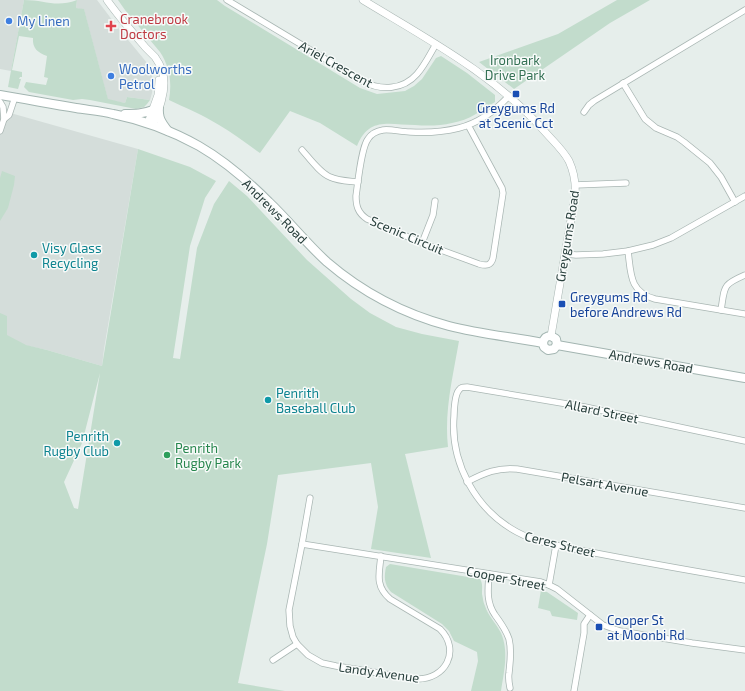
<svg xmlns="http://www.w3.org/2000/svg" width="745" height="691" viewBox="0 0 745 691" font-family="'Exo 2',sans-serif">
<rect width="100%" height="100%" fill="#e6eeeb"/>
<g fill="#d4ddda">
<polygon points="0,0 24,0 11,71 0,69"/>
<polygon points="77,0 97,0 119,29 143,58 150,67 152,75 153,83 152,93 150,100 127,97 125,103 108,100 84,10 76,8"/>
<polygon points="0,108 14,114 138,149 104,349 102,366 47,350 0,340"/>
</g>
<g fill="#c2dccc" fill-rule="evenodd">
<path d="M 24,0 C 45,0 56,8 77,0 L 76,8 L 84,9 L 108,99 L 125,103 L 127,97 L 150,100 L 147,104 L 144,107 L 136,109 L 90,100 L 82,99 L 73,100 L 29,92 L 24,87 L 26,82 L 46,85 L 48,78 L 44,77 L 47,56 C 38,53 32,48 33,38 L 19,36 L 12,70 L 22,72 L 22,77 L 20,77 L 19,79 L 21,79 L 18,89 L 8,87 Z"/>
<path d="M 118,0 L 217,0 L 225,6 L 360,88 L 377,94 L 405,91 L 414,86 L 422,79 L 436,58 L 441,56 L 467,73 L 495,95 L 495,102 C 480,111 470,120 452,123 C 440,126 426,126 415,125 C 390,125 369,116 357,146 L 320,123 L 290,111 L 260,153 C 246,143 233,133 219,125 C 203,115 186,108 169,100 C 172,83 170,67 160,52 L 125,10 Z"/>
<polygon points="617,0 650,0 610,23 514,89 479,62 558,34"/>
<path d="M 138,149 L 190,167 L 216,181 L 205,198 L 190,246 L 173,358 L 180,359 L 197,248 L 214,204 L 229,181 L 247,196 L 307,260 L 351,299 L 370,313 L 396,327 L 422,334 L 459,341 C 453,376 444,411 448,447 L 405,454 L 431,558 L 371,549 L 378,507 L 371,463 L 278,475 L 267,544 L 238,683 L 285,691 L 0,691 L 0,313 L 7,316 L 7,335 L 26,345 L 47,350 L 102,366 ZM 100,373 L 78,509 L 74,508 L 64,482 L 82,443 Z"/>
<polygon points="2,171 15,176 14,185 8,208 0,221 0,178"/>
<path d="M 390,564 L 480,579 C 483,584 482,588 482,594 C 483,598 483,602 485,606 C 488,616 496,623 501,633 C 509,651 504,672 501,691 L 471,691 L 478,661 L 477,652 L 454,641 L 449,631 L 442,624 L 391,592 C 384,584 384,577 386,567 Z"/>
<polygon points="541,590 547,592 578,613 577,620 552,616 550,611 538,608"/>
</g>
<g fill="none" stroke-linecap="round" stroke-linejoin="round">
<g stroke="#a9b6b3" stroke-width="7">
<g id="minor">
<path d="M 227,0 L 362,81 C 381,91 403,90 417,74 C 425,65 430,54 436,44"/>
<polyline points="623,83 645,119 656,128 677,137 684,142 710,163 721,177 735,202"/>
<polyline points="0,102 3,107 4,119"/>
<polyline points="584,112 589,105 594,101 745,10"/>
<path d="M 468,125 L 502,188 L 503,193 L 493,258 C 491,266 486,266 479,264 L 422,243 L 367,219 C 358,213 356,206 356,196 C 358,183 361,148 368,139 C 371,134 377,131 383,130 C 392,129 401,132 410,132 C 426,133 443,132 459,128 C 479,123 495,111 509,96"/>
<polyline points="0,131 4,119 9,115 15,97"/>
<path d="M 302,150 C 310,159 320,173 330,177 C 338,181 349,181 358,182"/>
<polyline points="575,185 626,183"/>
<polyline points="422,243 433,215 435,201"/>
<path d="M 628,251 C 631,273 629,292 655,299 L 745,314"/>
<polyline points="566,254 576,255 603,254 628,251 653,245 671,238 745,196"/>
<path d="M 721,310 C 725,286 722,285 745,275"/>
<path d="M 745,441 L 585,407 L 467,387 C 463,387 461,387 459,390 C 455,394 454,410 454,416 C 450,463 476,510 517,532 C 539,544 566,547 590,552 C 641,562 693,571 745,580"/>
<path d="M 467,482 C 484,473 498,467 517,469 L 745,508"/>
<path d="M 310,498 L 302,544 L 289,610 L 290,626 L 293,637 L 297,644 L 308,655 L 322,663 L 336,666 L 416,679 C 446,680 461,650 440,629 L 390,599 C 375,586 379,574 381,556"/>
<polyline points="302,544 541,582 549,585 557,589 603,625 620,631 692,643 745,650"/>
<path d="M 489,574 C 488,589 486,602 495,615 C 501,623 506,630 509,639 C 512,651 510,662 509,673 C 508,678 509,683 510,688"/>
<polyline points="549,585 556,545"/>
<polyline points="273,660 297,644"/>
<polyline points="574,691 584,633 584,624 590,615"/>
</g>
</g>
<g stroke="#a9b6b3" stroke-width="8">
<g id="tertiary">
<path d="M 107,0 C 119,17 133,33 146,48 C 149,51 152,54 155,57 C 160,64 164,74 164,83 C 164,98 158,111 153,125"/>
<path d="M 363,0 C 427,39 496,75 546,133 C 554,142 563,150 569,161 C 574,172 576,184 575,196 L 551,336"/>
<polyline points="148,123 158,95 159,80"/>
</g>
</g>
<g stroke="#a3b5b1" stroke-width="10">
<g id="secondary">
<path d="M 0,95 C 25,99 51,104 76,108 C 88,110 101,111 113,114 C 143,120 172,131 199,146 C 225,161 248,181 269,202 C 289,221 306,243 327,262 C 362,292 404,314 449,326 C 480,334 512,337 543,343"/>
<path d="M 159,106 C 158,118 161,122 168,131"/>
<path d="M 125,114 C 135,114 143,114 153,110"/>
<path d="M 543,343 C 544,338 546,336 551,336 L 556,339 L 557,345"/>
<polyline points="543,343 544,347 548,350 554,349 557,345"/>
<polyline points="557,345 745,378"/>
</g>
</g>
<use href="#minor" stroke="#fff" stroke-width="5.5"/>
<use href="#tertiary" stroke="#fff" stroke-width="7"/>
<use href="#secondary" stroke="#fff" stroke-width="8"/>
</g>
<g fill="#3f7fe0" stroke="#f7faf9" stroke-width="1.5">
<circle cx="9" cy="21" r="4"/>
<circle cx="111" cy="76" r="4"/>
</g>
<path fill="#e0444e" stroke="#f7faf9" stroke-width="1.5" d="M109 20h4v4h4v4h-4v4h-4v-4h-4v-4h4z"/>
<g fill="#1a4fb4" stroke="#f7faf9" stroke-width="1.5">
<rect x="512" y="90" width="8" height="8" rx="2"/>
<rect x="558" y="300" width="8" height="8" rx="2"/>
<rect x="595" y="623" width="8" height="8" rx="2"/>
</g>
<g fill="#0f9aa8" stroke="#f7faf9" stroke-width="1.5">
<circle cx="34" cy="255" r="4"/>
<circle cx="268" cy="400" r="4"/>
<circle cx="117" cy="443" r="4"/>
</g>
<circle fill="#2e9e5b" stroke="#f7faf9" stroke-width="1.5" cx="167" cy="455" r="4"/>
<g text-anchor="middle" stroke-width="3" stroke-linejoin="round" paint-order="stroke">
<g font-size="13" fill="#be3a42" stroke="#f7faf9" text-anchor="start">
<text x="120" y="24">Cranebrook<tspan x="120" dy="15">Doctors</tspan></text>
</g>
<g font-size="13" fill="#366cbe" stroke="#f7faf9" text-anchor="start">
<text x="17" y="26">My Linen</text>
<text x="119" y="74">Woolworths<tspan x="119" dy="15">Petrol</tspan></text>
</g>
<g font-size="13" fill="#347154" stroke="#f7faf9">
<text x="515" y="65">Ironbark<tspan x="515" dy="15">Drive Park</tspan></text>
</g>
<g font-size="13" fill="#273e3b" stroke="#f7faf9">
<text transform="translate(336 64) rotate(29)" y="5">Ariel Crescent</text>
<text transform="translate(275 211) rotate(45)" y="5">Andrews Road</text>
<text transform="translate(407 235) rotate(23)" y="5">Scenic Circuit</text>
<text transform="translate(567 236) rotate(-81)" y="5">Greygums Road</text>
<text transform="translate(651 361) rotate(10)" y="5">Andrews Road</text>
<text transform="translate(602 411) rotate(12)" y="5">Allard Street</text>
<text transform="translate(605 484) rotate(10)" y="5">Pelsart Avenue</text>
<text transform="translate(560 544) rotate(14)" y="5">Ceres Street</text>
<text transform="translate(506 578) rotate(11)" y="5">Cooper Street</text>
<text transform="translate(379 672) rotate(8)" y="5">Landy Avenue</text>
</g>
<g font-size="13" fill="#164399" stroke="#f7faf9" text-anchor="start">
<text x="516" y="113" text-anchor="middle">Greygums Rd<tspan x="516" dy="15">at Scenic Cct</tspan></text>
<text x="570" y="302">Greygums Rd<tspan x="570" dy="15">before Andrews Rd</tspan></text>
<text x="607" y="625">Cooper St<tspan x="607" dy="15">at Moonbi Rd</tspan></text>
</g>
<g font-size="13" fill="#0d838f" stroke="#f7faf9" text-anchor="start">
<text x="42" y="253">Visy Glass<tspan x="42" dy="15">Recycling</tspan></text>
<text x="276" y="398">Penrith<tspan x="276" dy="15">Baseball Club</tspan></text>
<text x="109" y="441" text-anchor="end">Penrith<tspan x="109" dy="15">Rugby Club</tspan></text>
</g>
<g font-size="13" fill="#27864d" stroke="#f7faf9" text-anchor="start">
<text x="175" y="453">Penrith<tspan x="175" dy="15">Rugby Park</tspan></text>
</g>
</g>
</svg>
